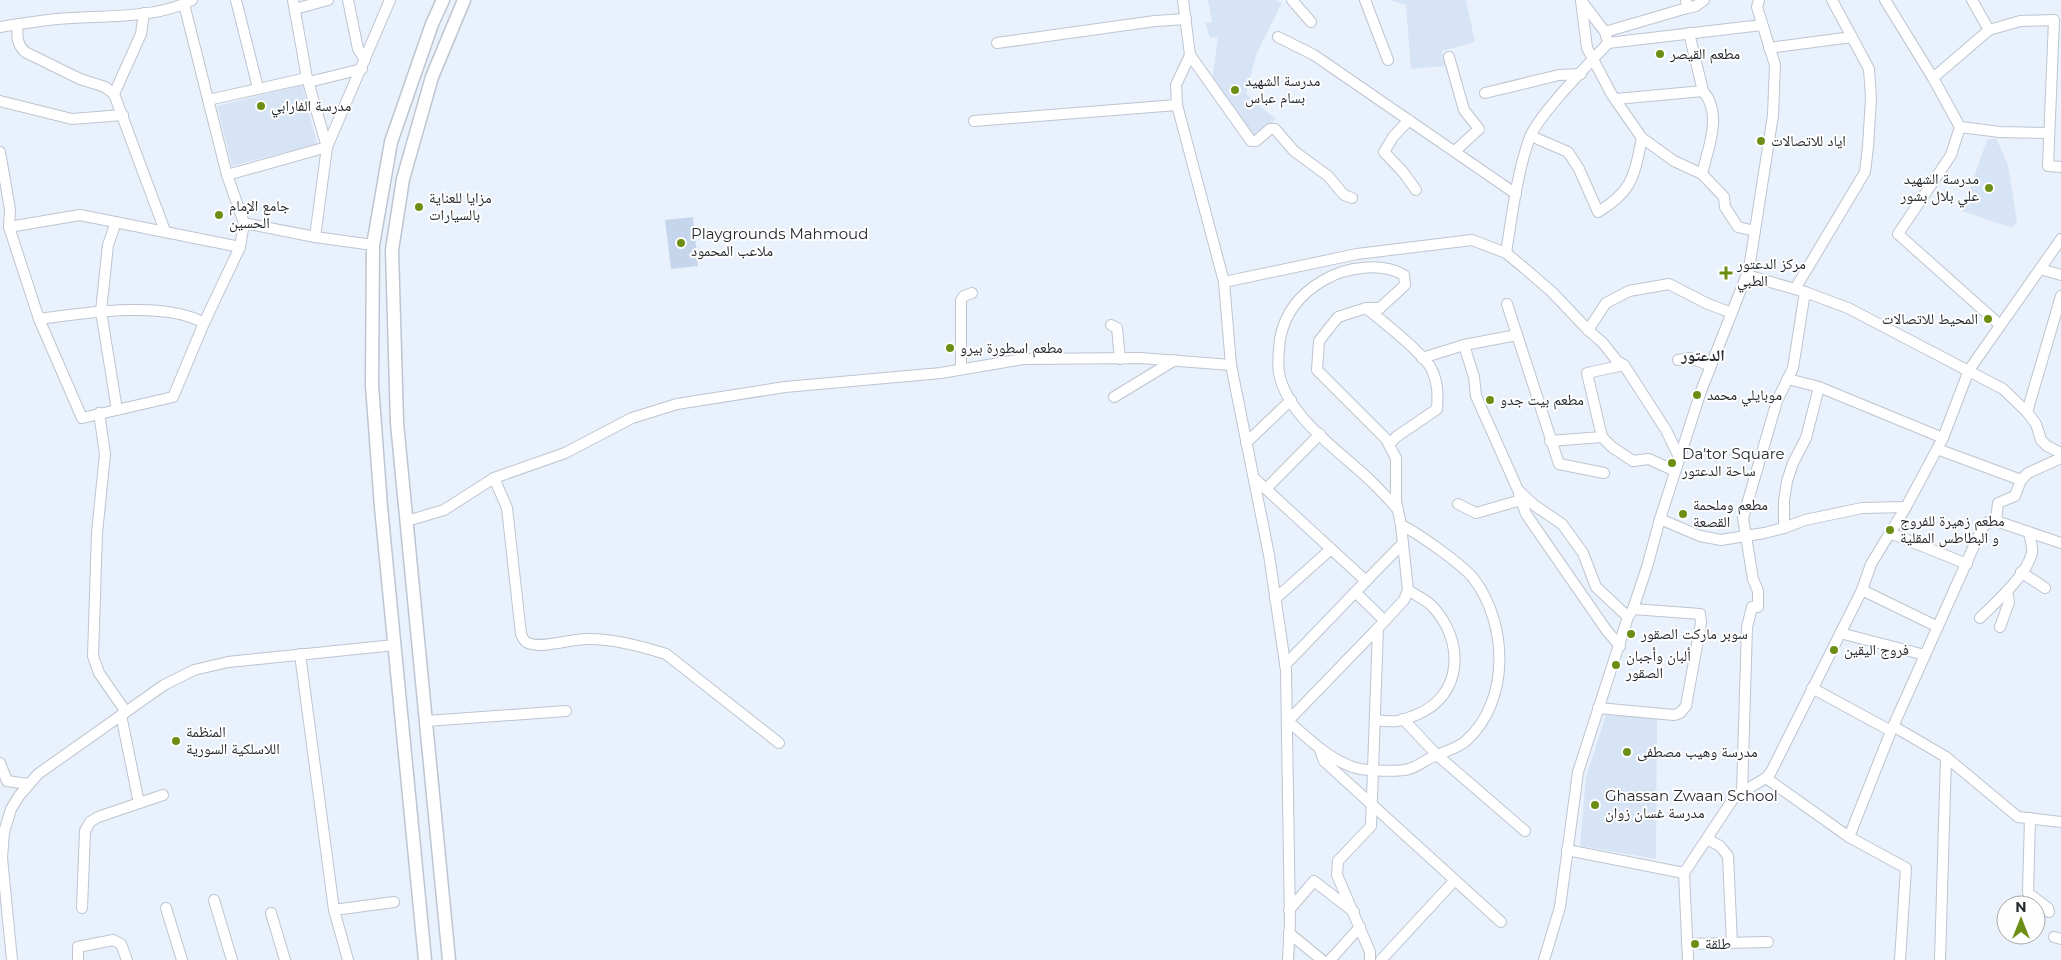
<svg xmlns="http://www.w3.org/2000/svg" width="2061" height="960" viewBox="0 0 2061 960" font-family="Montserrat,'Noto Naskh Arabic',sans-serif">
<rect width="100%" height="100%" fill="#e9f1fd"/>
<g fill="#d7e4f5">
<polygon points="1208,0 1276,0 1282,3 1256,55 1246,94 1276,119 1253,139 1212,81 1218,37 1210,38 1205,23 1212,22"/>
<polygon points="1389,0 1466,0 1475,42 1442,51 1445,66 1411,69 1406,5"/>
<polygon points="302,85 317,144 232,166 217,106"/>
<polygon points="1996,138 2008,165 2017,221 2012,228 1962,211 1987,140"/>
<polygon points="1606,715 1657,718 1656,859 1580,846 1586,777"/>
</g>
<polygon fill="#c5d6ec" points="693,217 698,266 671,269 665,220"/>
<g fill="none" stroke-linecap="round" stroke-linejoin="round">
<g stroke="#bdc5d0" stroke-width="12">
<g id="minor">
<polyline points="236,0 258,88"/>
<polyline points="348,0 358,49 365,60"/>
<polyline points="1183,0 1190,55 1176,85 1177,105 1224,282 1231,365 1269,555 1286,670 1290,922 1288,960"/>
<polyline points="1292,0 1311,22"/>
<polyline points="1365,0 1388,60"/>
<polyline points="1885,0 1933,78 1960,127 2000,132 2049,133"/>
<polyline points="1581,1 1587,48 1612,95 1642,138 1674,161 1702,174 1724,197 1725,207 1738,227 1755,231"/>
<polyline points="1583,3 1605,32 1607,39"/>
<polyline points="184,4 227,175 244,223"/>
<polyline points="1687,8 1696,6 1704,0"/>
<polyline points="295,9 328,0"/>
<path d="M 18,24 C 17,36 16,43 25,52 L 80,79 L 105,87 L 114,94 L 165,231"/>
<path d="M 0,27 C 19,24 38,21 57,19 C 100,15 154,20 192,0"/>
<polyline points="1989,30 2020,21 2054,20 2048,166 2061,167"/>
<polyline points="1605,32 1687,8 1686,0"/>
<path d="M 1689,33 L 1703,91 C 1723,114 1708,148 1702,174"/>
<polyline points="1278,37 1314,55 1516,194"/>
<polyline points="997,43 1155,21 1186,19"/>
<polyline points="1769,48 1852,37"/>
<polyline points="1190,55 1251,141 1256,141 1270,129 1275,129 1294,151 1328,176 1344,195 1352,198"/>
<polyline points="1449,57 1464,110 1479,129 1455,151"/>
<polyline points="1933,78 1989,30 1972,0"/>
<polyline points="309,82 362,69"/>
<polyline points="1485,93 1559,75 1581,74"/>
<polyline points="114,94 141,34 144,13"/>
<polyline points="1616,99 1703,91"/>
<polyline points="208,100 307,78"/>
<polyline points="0,101 72,119 123,115"/>
<polyline points="1409,120 1393,137 1384,152 1403,172 1416,190"/>
<polyline points="974,121 1177,105"/>
<polyline points="1960,127 1951,155 1898,234 2000,325"/>
<path d="M 1531,136 L 1568,152 L 1579,169 L 1598,212 C 1633,191 1634,176 1642,138"/>
<polyline points="0,152 10,209 9,227 39,319 82,418 173,397 204,323 240,247 244,223 315,237 373,245"/>
<polyline points="227,175 327,147 307,78 293,0"/>
<polyline points="116,222 108,245 101,311 117,410"/>
<polyline points="9,227 80,215 240,247"/>
<polyline points="315,237 327,147 390,0"/>
<path d="M 1506,253 C 1512,216 1517,172 1530,137 C 1540,113 1589,64 1608,43 L 1762,25"/>
<polyline points="2040,269 2061,275"/>
<polyline points="1747,275 1805,292 1848,308 2003,389 2027,412 2036,424 2041,440 2047,446 2061,453"/>
<polyline points="1224,282 1357,254 1472,240 1506,253 1523,267 1552,292 1588,330 1603,343 1617,361 1624,365 1666,430 1679,457"/>
<polyline points="1795,289 1865,172 1868,147 1871,98 1869,69 1832,0"/>
<polyline points="1507,304 1559,464 1604,473"/>
<path d="M 1366,308 L 1380,308 L 1405,285 L 1404,275 C 1381,262 1346,267 1324,280 C 1301,293 1285,312 1280,339 C 1279,350 1277,362 1279,373 C 1287,417 1342,453 1372,482 C 1381,491 1390,500 1398,510"/>
<path d="M 39,319 C 83,313 165,300 204,323"/>
<polyline points="1111,325 1117,328 1120,359"/>
<polyline points="1588,330 1606,303 1629,291 1669,284 1708,304 1732,313"/>
<polyline points="1464,345 1474,377 1476,396 1518,490 1534,505 1562,524 1583,553 1596,587 1628,617"/>
<polyline points="1422,358 1464,345 1517,335"/>
<polyline points="1678,360 1690,358 1711,366"/>
<polyline points="961,369 961,300 964,296 972,293"/>
<polyline points="1788,379 1819,387 1943,438"/>
<polyline points="1114,397 1175,360"/>
<polyline points="2027,412 2061,296"/>
<polyline points="99,413 105,454 97,533 93,656 99,673 126,712"/>
<polyline points="1602,437 1587,373 1624,365"/>
<polyline points="1550,441 1602,437 1612,447 1633,461 1649,459 1675,471"/>
<polyline points="1246,443 1291,400"/>
<polyline points="1937,449 2021,480 2028,473 2061,458"/>
<path d="M 494,478 L 507,508 L 521,634 C 523,638 524,642 528,643 C 542,649 571,639 586,639 C 612,638 641,646 666,654 L 779,743"/>
<polyline points="1254,478 1366,581 1285,665"/>
<polyline points="1266,489 1320,434"/>
<polyline points="1519,494 1526,514 1607,631 1620,646"/>
<polyline points="1458,504 1476,513 1521,500"/>
<polyline points="1660,519 1700,536 1721,540 1764,533 1784,528 1805,520 1862,508 1906,507"/>
<polyline points="407,521 444,510 494,478 565,453 632,418 677,404 785,387 941,373 1023,359 1140,358 1231,365"/>
<polyline points="1996,521 1998,503 2015,496 2021,480"/>
<polyline points="1784,528 1784,501 1787,481 1793,463 1806,438 1819,387"/>
<polyline points="1890,533 1967,564"/>
<polyline points="2021,572 2045,588"/>
<polyline points="1366,581 1403,543"/>
<polyline points="1862,590 1938,627"/>
<polyline points="1355,592 1385,621"/>
<polyline points="1275,599 1331,549"/>
<path d="M 1980,618 C 1997,601 2026,576 2032,553 C 2033,546 2030,539 2029,533"/>
<polyline points="2000,627 2009,602 2007,591"/>
<polyline points="1840,633 1925,655"/>
<polyline points="300,654 334,910 348,960"/>
<polyline points="1812,688 1891,731"/>
<polyline points="1598,708 1674,715 1680,713 1686,706 1701,623 1700,614 1633,609"/>
<path d="M 1288,714 L 1288,721 C 1309,739 1329,760 1356,768 C 1367,771 1399,772 1409,769 C 1417,767 1425,760 1433,757 C 1443,752 1459,748 1467,740 C 1510,700 1508,625 1474,579 C 1463,565 1418,533 1401,525"/>
<polyline points="121,715 139,803"/>
<polyline points="1403,719 1437,755 1525,831"/>
<path d="M 1375,720 C 1382,721 1390,722 1398,721 C 1404,720 1410,717 1416,715 C 1464,696 1465,639 1431,605 C 1425,599 1415,595 1408,590"/>
<polyline points="426,721 566,711"/>
<polyline points="1288,721 1378,628"/>
<polyline points="1893,726 1946,757 2018,817 2061,822"/>
<polyline points="1320,750 1324,761 1501,922"/>
<polyline points="0,763 7,781 28,784"/>
<polyline points="1766,778 1849,837 1906,868 1900,960"/>
<polyline points="1742,793 1747,627 1752,607 1758,607 1758,591 1753,579 1743,518 1777,401 1793,368 1805,292"/>
<polyline points="2030,818 2028,893 2048,908 2049,912"/>
<polyline points="1849,837 1891,731 1982,528 1988,522 1996,521 2061,543"/>
<polyline points="1707,839 1720,846 1728,856 1732,943"/>
<polyline points="1567,850 1684,873"/>
<polyline points="214,900 232,960"/>
<polyline points="82,908 85,831 90,822 98,817 163,795"/>
<polyline points="166,908 182,960"/>
<polyline points="334,910 394,902"/>
<polyline points="1289,910 1314,881 1354,912"/>
<polyline points="271,913 285,960"/>
<polyline points="1289,933 1322,960"/>
<polyline points="2054,937 2061,939"/>
<polyline points="1687,944 1768,942"/>
<polyline points="12,960 2,858 4,832 11,809 19,796 38,774 164,685 194,670 228,662 395,645"/>
<polyline points="78,960 78,947 113,940 121,944 127,960"/>
<polyline points="1330,960 1360,927"/>
<path d="M 1370,960 L 1370,952 L 1337,875 L 1338,861 L 1371,826 L 1378,628 L 1404,600 L 1408,590 L 1401,525 L 1396,501 L 1396,458 L 1386,439 L 1317,370 L 1319,341 L 1338,317 L 1366,308 C 1380,319 1426,356 1432,370 C 1438,383 1438,395 1437,409 L 1396,437 L 1389,445"/>
<polyline points="1381,960 1455,880"/>
<polyline points="1544,960 1560,907 1578,772 1628,617 1633,609 1647,567 1660,519 1701,391 1749,269 1773,115 1775,65 1757,7 1759,0"/>
<polyline points="1688,960 1684,873 1735,796 1766,778 1771,772 1862,590 1871,564 1906,507 1943,438 1969,370 2061,239"/>
<polyline points="1940,960 1946,757"/>
</g>
</g>
<g stroke="#bdc5d0" stroke-width="15">
<g id="major">
<polyline points="425,960 381,507 372,385 373,245 391,142 432,24 443,0"/>
<polyline points="449,960 397,423 392,250 403,179 432,77 464,0"/>
</g>
</g>
<use href="#minor" stroke="#fff" stroke-width="10"/>
<use href="#major" stroke="#fff" stroke-width="12"/>
</g>
<g fill="#6d8e14" stroke="#fefefe" stroke-width="2">
<circle cx="1660" cy="54" r="5"/>
<circle cx="1235" cy="90" r="5"/>
<circle cx="261" cy="106" r="5"/>
<circle cx="1761" cy="141" r="5"/>
<circle cx="1989" cy="188" r="5"/>
<circle cx="419" cy="207" r="5"/>
<circle cx="219" cy="215" r="5"/>
<circle cx="681" cy="243" r="5"/>
<path d="M1723.5 265.5h5v5h5v5h-5v5h-5v-5h-5v-5h5z"/>
<circle cx="1988" cy="319" r="5"/>
<circle cx="950" cy="348" r="5"/>
<circle cx="1697" cy="395" r="5"/>
<circle cx="1490" cy="400" r="5"/>
<circle cx="1672" cy="463" r="5"/>
<circle cx="1683" cy="514" r="5"/>
<circle cx="1890" cy="530" r="5"/>
<circle cx="1631" cy="634" r="5"/>
<circle cx="1834" cy="650" r="5"/>
<circle cx="1616" cy="665" r="5"/>
<circle cx="176" cy="741" r="5"/>
<circle cx="1627" cy="752" r="5"/>
<circle cx="1595" cy="805" r="5"/>
<circle cx="1695" cy="944" r="5"/>
</g>
<g text-anchor="middle" stroke-width="4" stroke-linejoin="round" paint-order="stroke">
<g font-size="15" fill="#26292d" stroke="#fefefe" text-anchor="start">
<text x="1670" y="59">مطعم القيصر</text>
<text x="1245" y="86">مدرسة الشهيد<tspan x="1245" dy="17">بسام عباس</tspan></text>
<text x="271" y="111">مدرسة الفارابي</text>
<text x="1771" y="146">اياد للاتصالات</text>
<text x="1979" y="184" text-anchor="end">مدرسة الشهيد<tspan x="1979" dy="17">علي بلال بشور</tspan></text>
<text x="429" y="203">مزايا للعناية<tspan x="429" dy="17">بالسيارات</tspan></text>
<text x="229" y="211">جامع الإمام<tspan x="229" dy="17">الحسين</tspan></text>
<text x="691" y="239">Playgrounds Mahmoud<tspan x="691" dy="17">ملاعب المحمود</tspan></text>
<text x="1737" y="269">مركز الدعتور<tspan x="1737" dy="17">الطبي</tspan></text>
<text x="1978" y="324" text-anchor="end">المحيط للاتصالات</text>
<text x="960" y="353">مطعم اسطورة بيرو</text>
<text x="1707" y="400">موبايلي محمد</text>
<text x="1500" y="405">مطعم بيت جدو</text>
<text x="1682" y="459">Da'tor Square<tspan x="1682" dy="17">ساحة الدعتور</tspan></text>
<text x="1693" y="510">مطعم وملحمة<tspan x="1693" dy="17">القصعة</tspan></text>
<text x="1900" y="526">مطعم زهيرة للفروج<tspan x="1900" dy="17">و البطاطس المقلية</tspan></text>
<text x="1641" y="639">سوبر ماركت الصقور</text>
<text x="1844" y="655">فروج اليقين</text>
<text x="1626" y="661">ألبان وأجبان<tspan x="1626" dy="17">الصقور</tspan></text>
<text x="186" y="737">المنظمة<tspan x="186" dy="17">اللاسلكية السورية</tspan></text>
<text x="1637" y="757">مدرسة وهيب مصطفى</text>
<text x="1605" y="801">Ghassan Zwaan School<tspan x="1605" dy="17">مدرسة غسان زوان</tspan></text>
<text x="1705" y="949">طلقة</text>
</g>
<g font-size="16" font-weight="bold" fill="#26292d" stroke="#fefefe">
<text x="1703" y="361">الدعتور</text>
</g>
</g>
<g transform="translate(2021 920)"><circle r="24" fill="#fefefe" stroke="#a8a9aa"/>
<path d="M0-4L9 19L0 12L-9 19Z" fill="#6d8e14"/>
<text y="-8" font-size="14" font-weight="bold" text-anchor="middle" fill="#26292d">N</text>
</g>
</svg>
